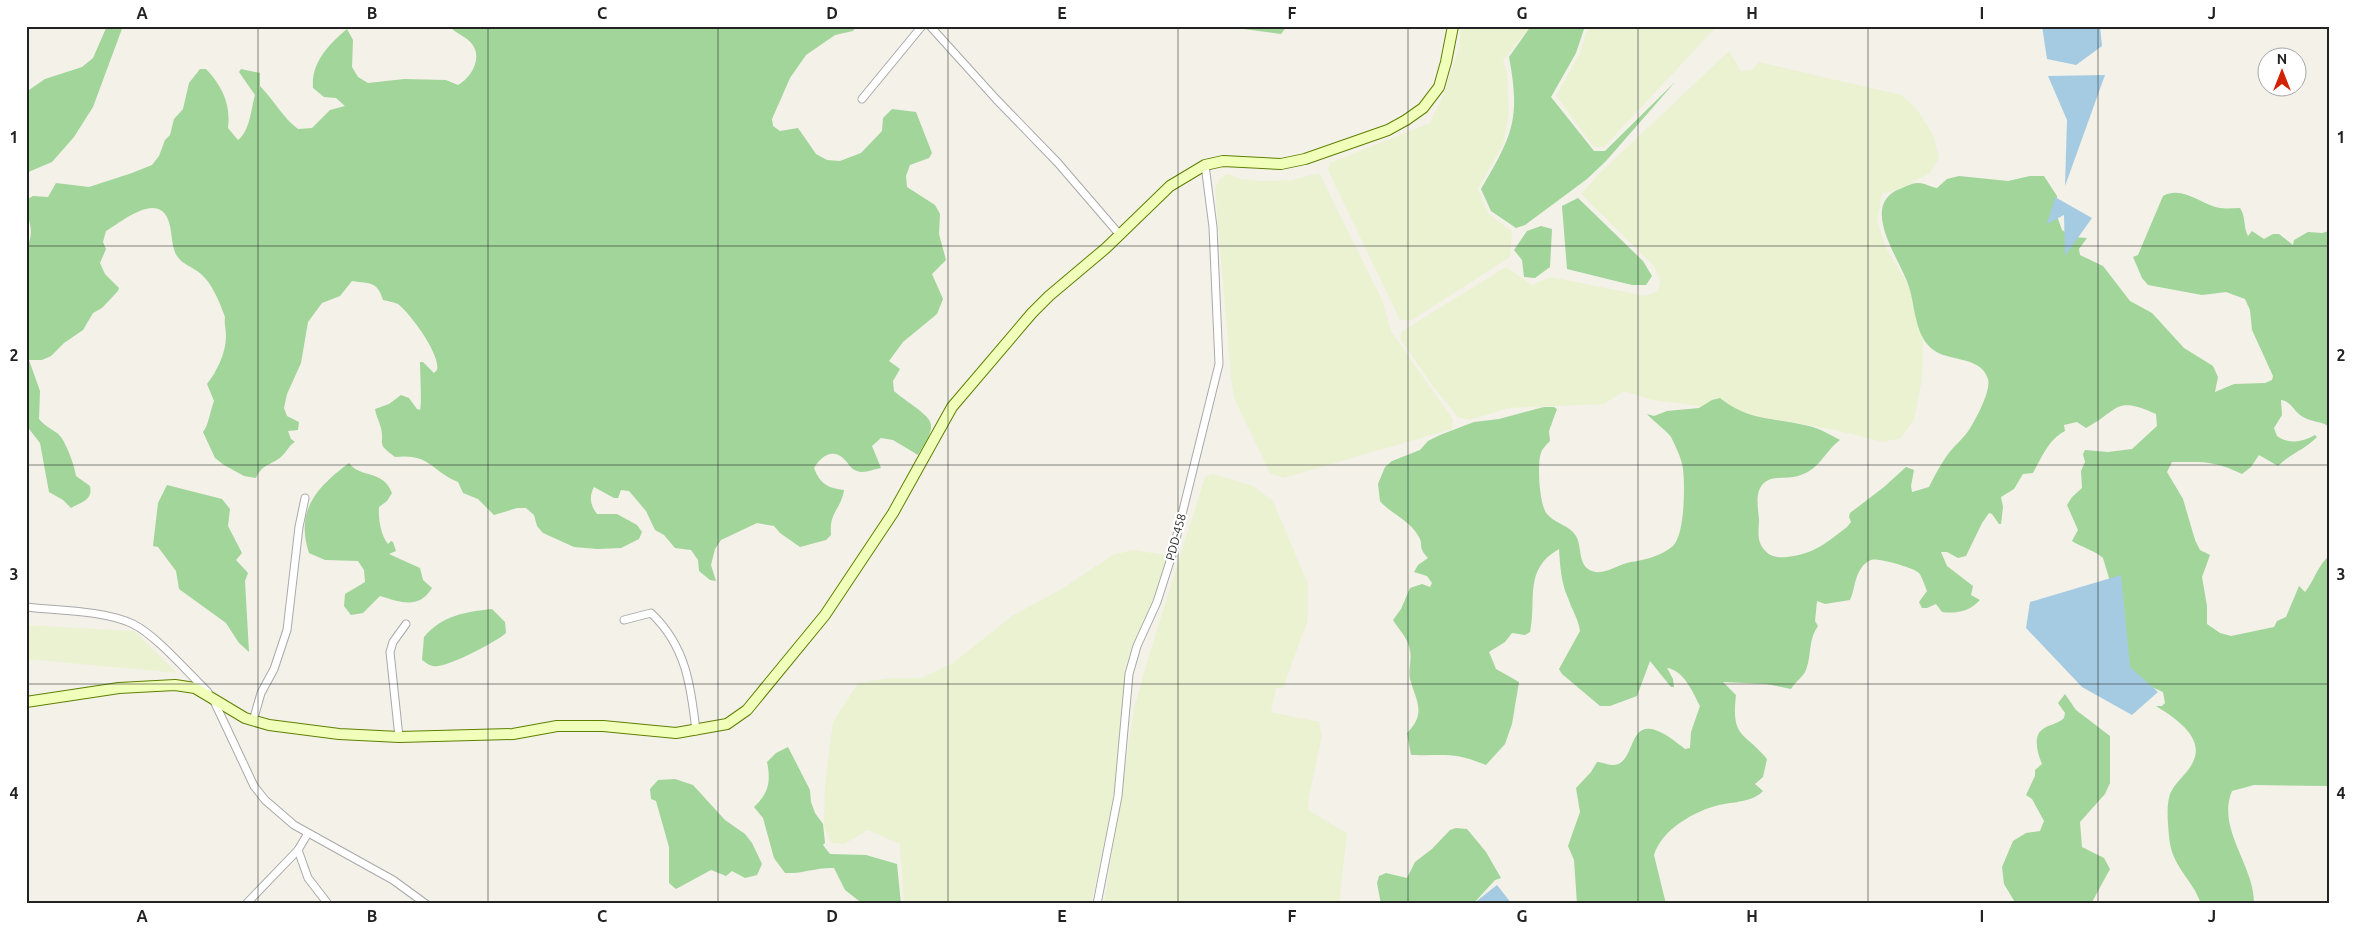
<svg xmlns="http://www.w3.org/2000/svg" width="2355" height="930" viewBox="0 0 2355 930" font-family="Ubuntu,sans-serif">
<rect width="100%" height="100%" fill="#f3f1e8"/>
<g fill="#ebf2d2">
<polygon points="1461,26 1531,26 1503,60 1507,73 1509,114 1503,144 1478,189 1488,213 1512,232 1510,257 1412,320 1400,320 1328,170 1330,163 1430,123 1441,100 1459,49"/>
<polygon points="1589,26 1717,26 1604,147 1594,147 1556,96 1579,55"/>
<polygon points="1729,51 1741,71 1752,70 1759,62 1901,95 1917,109 1933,135 1939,158 1930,173 1902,188 1882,194 1877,220 1885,246 1910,288 1923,341 1922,379 1914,420 1901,438 1883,442 1835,430 1686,404 1653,400 1624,391 1604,404 1509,408 1469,420 1458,417 1435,389 1401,340 1401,332 1506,267 1532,285 1551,277 1646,296 1658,291 1660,281 1654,266 1581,194 1599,174"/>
<polygon points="1319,173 1382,300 1391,331 1453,420 1452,429 1283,478 1270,473 1234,398 1231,377 1215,188 1220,179 1228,174 1241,179 1260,181 1292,180"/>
<polygon points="1213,474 1253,486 1273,501 1308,584 1307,622 1283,688 1276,688 1271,712 1319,722 1322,736 1309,796 1308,810 1347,833 1339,904 1104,904 1134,709 1148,659 1205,477"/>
<polygon points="1132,550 1167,555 1152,606 1132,647 1125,669 1115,790 1091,904 904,904 900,844 868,830 844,844 831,843 824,827 825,783 833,722 858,683 891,678 921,678 953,663 1012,616 1060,590 1113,555"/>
<polygon points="26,625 134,631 177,673 26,659"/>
</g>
<g fill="#a1d59a">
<polygon points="107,26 123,26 93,107 74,137 52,162 26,173 26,92 45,79 82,67 93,58"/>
<path d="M 449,26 L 857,26 L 853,31 L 835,35 L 806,55 L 790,78 L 772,119 L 773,126 L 780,131 L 798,128 L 816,154 L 827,160 L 840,161 L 861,153 L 882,131 L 883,118 L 892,109 L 916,112 L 932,153 L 929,158 L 910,165 L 906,176 L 907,187 L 935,205 L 940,214 L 939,234 L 946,260 L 932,274 L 943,299 L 937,314 L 903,342 L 889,361 L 900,369 L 893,381 L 894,391 C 902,399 931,415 931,425 C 932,435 922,447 918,455 L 893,440 L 881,438 L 872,446 L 881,468 C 874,469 864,474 857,471 C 850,469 848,462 843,458 C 831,448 820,458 814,468 C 820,484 828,488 844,490 C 841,510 829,511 831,535 L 826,540 L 800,547 L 780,533 L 774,526 L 757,523 L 721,540 L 715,549 L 711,565 L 716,581 L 710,580 L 699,571 L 698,560 L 691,550 L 675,548 L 664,535 L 655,530 L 646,511 L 629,491 L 621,490 L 618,498 L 614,498 L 594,487 C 589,496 590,505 597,514 L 617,514 L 637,525 L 642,532 L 639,539 L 621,548 L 597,549 L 574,547 L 543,533 L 537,526 L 534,515 L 526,508 L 517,508 L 494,515 L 478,499 L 463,493 L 458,482 C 430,470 430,453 395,457 C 375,442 385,446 381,428 C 379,421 376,416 375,409 L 389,404 L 401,395 L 409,398 L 417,409 L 420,410 C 422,405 420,370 420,362 L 423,362 L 434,373 L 437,370 C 441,355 410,313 398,304 C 394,302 387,301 383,300 C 377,281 371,284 352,281 L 340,296 L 322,303 L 308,322 L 301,363 L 287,394 L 284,408 L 287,416 L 299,422 L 298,430 L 288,431 L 291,439 L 295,442 C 288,446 287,452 281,457 C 270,466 263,463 256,478 L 244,476 L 224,465 L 215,458 L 203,432 C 209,424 210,411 214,401 L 207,384 C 217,371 226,353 226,336 C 226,329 224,324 225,317 C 219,301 213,285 201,274 C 193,267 183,265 177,256 C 172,249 172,235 170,226 C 162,188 124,220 106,231 L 103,242 L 106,249 L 100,263 L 105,274 L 119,288 L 118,291 L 102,308 L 93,313 L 83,330 L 64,343 L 51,356 L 42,360 L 29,360 L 40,391 L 39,419 C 45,426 50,428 57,433 C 65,438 75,467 76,476 L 90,486 C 93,500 82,502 71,508 L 63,500 L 49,492 L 40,443 L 26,425 L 26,250 C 37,226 26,223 26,200 L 33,196 L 48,197 L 56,183 L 89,187 L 132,173 L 152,165 L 159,156 L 165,140 L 170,135 L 174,119 L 183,109 L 189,83 L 200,69 L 206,69 C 222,86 231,104 228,128 L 238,140 C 250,131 251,109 255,95 L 239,72 L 241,69 L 260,73 L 260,86 C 274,100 282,117 298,129 L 312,128 L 330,110 L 345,106 L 336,98 L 324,97 L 313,88 C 311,63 328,45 347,29 L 353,40 L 352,67 L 358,77 L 368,83 L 404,79 L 446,80 L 458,85 C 471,78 483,58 472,44 C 466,36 455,33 449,26 Z"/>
<polygon points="1220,26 1287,26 1281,34"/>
<path d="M 1531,26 L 1585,26 L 1576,53 L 1551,97 L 1594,151 L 1605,151 L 1675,82 L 1606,161 L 1587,179 L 1525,225 L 1516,228 L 1491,211 L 1481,189 C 1512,136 1521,120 1509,57 Z"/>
<path d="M 1959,176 L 2008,181 L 2030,176 L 2044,176 L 2057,196 L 2058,219 L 2062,230 L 2073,237 L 2087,238 L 2079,249 L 2080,255 L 2103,266 L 2130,301 L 2152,313 L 2184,348 L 2213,366 L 2218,377 L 2215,392 L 2234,384 L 2265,383 L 2272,380 L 2273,376 L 2252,330 L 2250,310 L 2245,299 L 2226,292 L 2202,295 L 2148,285 L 2142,278 L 2133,257 L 2138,255 L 2163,196 C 2182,185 2202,205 2220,208 C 2226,209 2233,208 2240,208 C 2246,216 2243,227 2248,236 L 2252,231 L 2264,239 L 2273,234 L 2279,234 L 2293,245 L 2294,240 L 2308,232 L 2322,233 L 2329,231 L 2329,427 C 2322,421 2311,422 2303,417 C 2294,412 2291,401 2281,400 L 2282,415 L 2274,428 L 2277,436 C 2290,445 2302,442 2315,435 L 2317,437 C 2306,449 2291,453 2278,466 L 2259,455 L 2251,467 L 2242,474 C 2214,460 2202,462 2172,462 L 2167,472 L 2183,499 L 2195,540 L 2200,550 L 2210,555 L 2202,577 L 2207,606 L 2207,624 L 2220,633 L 2231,636 L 2274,627 L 2277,621 L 2286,617 L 2299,586 L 2305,592 C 2314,581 2318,565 2329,556 L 2329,786 L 2254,785 L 2232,791 C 2216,829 2255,866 2254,904 L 2201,904 C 2193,879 2171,867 2169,836 C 2168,824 2166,806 2170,794 C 2175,782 2186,775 2192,764 C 2207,738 2175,718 2156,706 L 2162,706 L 2165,703 L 2163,692 L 2128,677 L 2127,638 L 2103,558 C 2094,550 2083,548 2072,541 L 2078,530 L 2067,505 L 2072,497 L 2082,488 L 2081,471 L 2085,462 L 2083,454 L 2085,450 L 2108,452 L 2132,449 L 2157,426 L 2156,414 C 2115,395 2119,410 2086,428 L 2077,422 L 2064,425 L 2065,431 C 2048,440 2042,457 2033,473 L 2023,474 L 2014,489 L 2001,497 L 2003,507 L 2001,524 L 1999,524 L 1992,514 L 1989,513 L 1982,523 L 1966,556 L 1958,558 L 1947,552 L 1941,552 L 1947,566 L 1973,586 L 1971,595 L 1980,600 C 1970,611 1957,614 1942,612 L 1936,604 L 1927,608 L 1922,608 L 1919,602 L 1927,591 C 1925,586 1922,577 1919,573 C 1915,568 1876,557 1871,560 C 1868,561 1863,565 1862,567 C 1854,577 1855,590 1850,600 L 1825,604 L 1817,601 L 1815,621 L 1818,626 C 1808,640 1812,654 1806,670 C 1803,677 1795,682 1791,689 L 1767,684 L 1723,682 L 1736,695 C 1731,739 1744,731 1767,759 L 1763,777 L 1755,784 L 1763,791 C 1753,802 1733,802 1719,805 C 1695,811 1662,829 1654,855 L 1666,904 L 1577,904 L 1574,860 L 1568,846 L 1580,812 L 1576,788 L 1591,772 L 1597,762 C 1603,762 1607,765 1612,765 C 1642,766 1620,695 1685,749 L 1690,748 L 1691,732 L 1700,706 C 1693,693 1684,670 1667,668 L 1673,679 L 1674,687 L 1671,687 L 1650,661 L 1637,696 L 1610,706 L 1600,706 L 1562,674 L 1559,669 L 1580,631 C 1578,618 1572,610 1568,598 C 1561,583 1560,564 1559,549 C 1523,569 1537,600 1530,632 L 1525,635 L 1512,633 L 1505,642 L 1489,652 L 1496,669 L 1519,682 L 1512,724 L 1505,744 L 1486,765 C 1452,751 1445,756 1411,755 L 1407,733 C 1427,713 1416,701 1410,679 C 1408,670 1412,660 1410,651 C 1409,639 1399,630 1393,620 L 1401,609 L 1410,588 L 1422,584 L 1430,587 L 1432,583 L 1427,576 L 1414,572 L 1418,565 L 1428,558 C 1417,546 1424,546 1419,537 C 1410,520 1391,514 1380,501 L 1378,484 L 1385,467 L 1392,461 L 1420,450 L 1428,441 L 1440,435 L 1474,422 L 1499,419 L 1544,407 L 1554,407 L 1557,409 L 1549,431 L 1550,441 C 1547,444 1542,449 1541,453 C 1537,463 1539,508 1548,515 C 1556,524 1572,526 1577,538 C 1582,549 1578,566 1592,571 C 1604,576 1618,564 1631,562 C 1645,560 1661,556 1673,546 C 1685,534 1685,485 1683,469 C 1682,459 1675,445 1671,437 C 1669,433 1652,420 1647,414 L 1654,416 L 1667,411 L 1699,408 L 1712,400 L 1720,398 C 1749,421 1771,417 1804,425 C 1817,427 1829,434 1840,440 C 1823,453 1821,469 1798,476 C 1786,480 1771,474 1762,485 C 1755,494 1758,508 1759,519 C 1759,527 1757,538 1761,545 C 1767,556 1775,558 1787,557 C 1814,554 1826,543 1847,527 L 1851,522 L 1849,517 L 1850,513 L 1884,487 L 1906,467 L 1914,470 L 1911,486 L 1912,492 L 1929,487 C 1934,477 1939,467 1946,457 C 1953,446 1966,437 1972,425 C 1978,415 1991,390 1988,379 C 1980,353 1943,364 1928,345 C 1914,329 1915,303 1908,284 C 1899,258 1861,208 1897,190 C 1903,188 1913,182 1919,183 C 1925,183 1930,187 1937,188 L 1947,179 Z"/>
<polygon points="1578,198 1643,261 1652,276 1646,285 1632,285 1567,269 1562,206"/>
<polygon points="1541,226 1552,229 1550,267 1535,278 1524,277 1522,260 1514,250 1527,231"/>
<path d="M 349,463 C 361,479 383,469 392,493 L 387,501 L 379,507 C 378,518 381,536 388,544 L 391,541 L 393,542 L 396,551 L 389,554 L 420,568 L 423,580 L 432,588 C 418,610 401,602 380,596 L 363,613 L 351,615 L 344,606 L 345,594 L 365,582 L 364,570 L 358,561 L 325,560 L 309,553 C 295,510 317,487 349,463 Z"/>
<polygon points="167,485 222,499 230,509 228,526 242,553 236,560 248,573 245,581 249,652 239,643 226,623 179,589 176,571 158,547 153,546 158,503"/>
<path d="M 492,609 L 505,622 L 506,633 C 496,642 445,669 433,666 C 430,666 425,662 422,660 L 424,637 C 443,615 465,612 492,609 Z"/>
<path d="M 2065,694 L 2076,710 L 2110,736 L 2110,783 L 2105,794 L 2080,822 L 2082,847 L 2104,858 L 2110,869 L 2091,904 L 2016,904 L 2004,884 L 2002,867 L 2013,841 L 2026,833 L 2040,831 L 2044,821 L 2032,799 L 2026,795 L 2035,776 L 2035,770 L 2042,764 C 2038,754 2032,736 2043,729 C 2050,724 2058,724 2064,718 L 2065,713 L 2058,703 Z"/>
<path d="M 788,747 L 810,790 L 811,802 L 815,813 L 823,824 L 825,843 L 823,845 L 830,854 L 866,855 L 897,864 L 901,904 L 863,904 L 845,890 L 834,868 C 817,867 802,874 785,873 L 774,858 L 763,818 L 754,807 C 769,793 771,781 767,762 L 776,753 Z"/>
<polygon points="675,779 693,785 725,820 745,834 752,843 762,864 757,875 745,878 732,871 726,876 711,870 676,889 669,883 669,847 656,801 651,799 650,789 658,780"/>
<polygon points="1456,828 1467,829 1486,852 1501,878 1495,880 1473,904 1381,904 1377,883 1379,876 1386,873 1407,878 1415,862 1432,849 1450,830"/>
</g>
<g fill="#a5cbe3">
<polygon points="2042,26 2100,26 2102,46 2076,65 2047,59"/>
<polygon points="2105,75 2065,186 2067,120 2048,76"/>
<polygon points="2055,197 2092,218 2065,256 2064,215 2047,224"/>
<polygon points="2121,575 2130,667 2158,692 2132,715 2082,687 2026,628 2030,602"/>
<polygon points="1497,885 1512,904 1473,904"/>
</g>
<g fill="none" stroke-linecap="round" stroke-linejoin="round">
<g stroke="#a9a9a9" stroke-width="9">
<g id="street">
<polyline points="930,26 996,99 1058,163 1120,235"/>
<polyline points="862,99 922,26"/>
<path d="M 26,607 C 59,611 103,610 133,624 C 157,636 188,673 208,692"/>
<path d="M 624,620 L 651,613 C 686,646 691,686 696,731"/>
<polyline points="214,701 254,786 265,800 294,825 393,880 426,904"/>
<polyline points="253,721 261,693 274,669 287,630 299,527 305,498"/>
<polyline points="399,737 390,652 393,642 406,624"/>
<polyline points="298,850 308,878 328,904"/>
<polyline points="246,904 298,850 308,833"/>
<polyline points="1097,904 1118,796 1129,674 1137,646 1157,602 1172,555 1219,364 1213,227 1205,165"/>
</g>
</g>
<g stroke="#5e8100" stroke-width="12">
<polyline id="secondary" points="26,702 119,688 175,685 195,688 245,718 269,725 339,734 399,737 513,734 557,726 603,726 676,733 727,724 747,710 825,615 893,513 952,407 1032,313 1049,296 1106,248 1170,186 1205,165 1223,161 1281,164 1305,159 1388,130 1406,120 1423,108 1439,87 1446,62 1453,26"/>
</g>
<use href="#street" stroke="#fff" stroke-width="7"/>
<use href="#secondary" stroke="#f0ffba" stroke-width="10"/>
</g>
<path fill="none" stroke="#222" stroke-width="1" stroke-opacity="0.55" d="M 258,26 L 258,904M 488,26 L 488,904M 718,26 L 718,904M 948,26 L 948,904M 1178,26 L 1178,904M 1408,26 L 1408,904M 1638,26 L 1638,904M 1868,26 L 1868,904M 2098,26 L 2098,904M 26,246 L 2329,246M 26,465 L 2329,465M 26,684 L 2329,684"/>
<g text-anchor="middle" stroke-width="4.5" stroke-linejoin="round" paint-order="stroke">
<g font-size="12" fill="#222" stroke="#fff">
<text transform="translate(1176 537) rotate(-75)" y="4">PDD-458</text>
</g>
</g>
<rect width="2355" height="930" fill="none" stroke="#ffffff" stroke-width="55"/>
<g transform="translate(2282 72)"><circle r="24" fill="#ffffff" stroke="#a7a7a7"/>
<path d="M0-4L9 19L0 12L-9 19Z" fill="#d32200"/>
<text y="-8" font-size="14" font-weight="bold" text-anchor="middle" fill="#222222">N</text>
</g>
<rect x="28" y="28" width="2300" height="874" fill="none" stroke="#222" stroke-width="2"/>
<g font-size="16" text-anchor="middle" font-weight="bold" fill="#222">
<text x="142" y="19">A</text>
<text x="372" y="19">B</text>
<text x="602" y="19">C</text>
<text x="832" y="19">D</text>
<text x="1062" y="19">E</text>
<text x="1292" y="19">F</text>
<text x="1522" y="19">G</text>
<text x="1752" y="19">H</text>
<text x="1982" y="19">I</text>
<text x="2212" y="19">J</text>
<text x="14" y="143">1</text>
<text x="2341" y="143">1</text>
<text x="14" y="361">2</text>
<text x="2341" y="361">2</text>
<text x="14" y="580">3</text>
<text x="2341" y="580">3</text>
<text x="14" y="799">4</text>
<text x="2341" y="799">4</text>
<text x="142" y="922">A</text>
<text x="372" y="922">B</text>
<text x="602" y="922">C</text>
<text x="832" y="922">D</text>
<text x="1062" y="922">E</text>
<text x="1292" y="922">F</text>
<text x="1522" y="922">G</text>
<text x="1752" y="922">H</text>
<text x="1982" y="922">I</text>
<text x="2212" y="922">J</text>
</g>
</svg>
